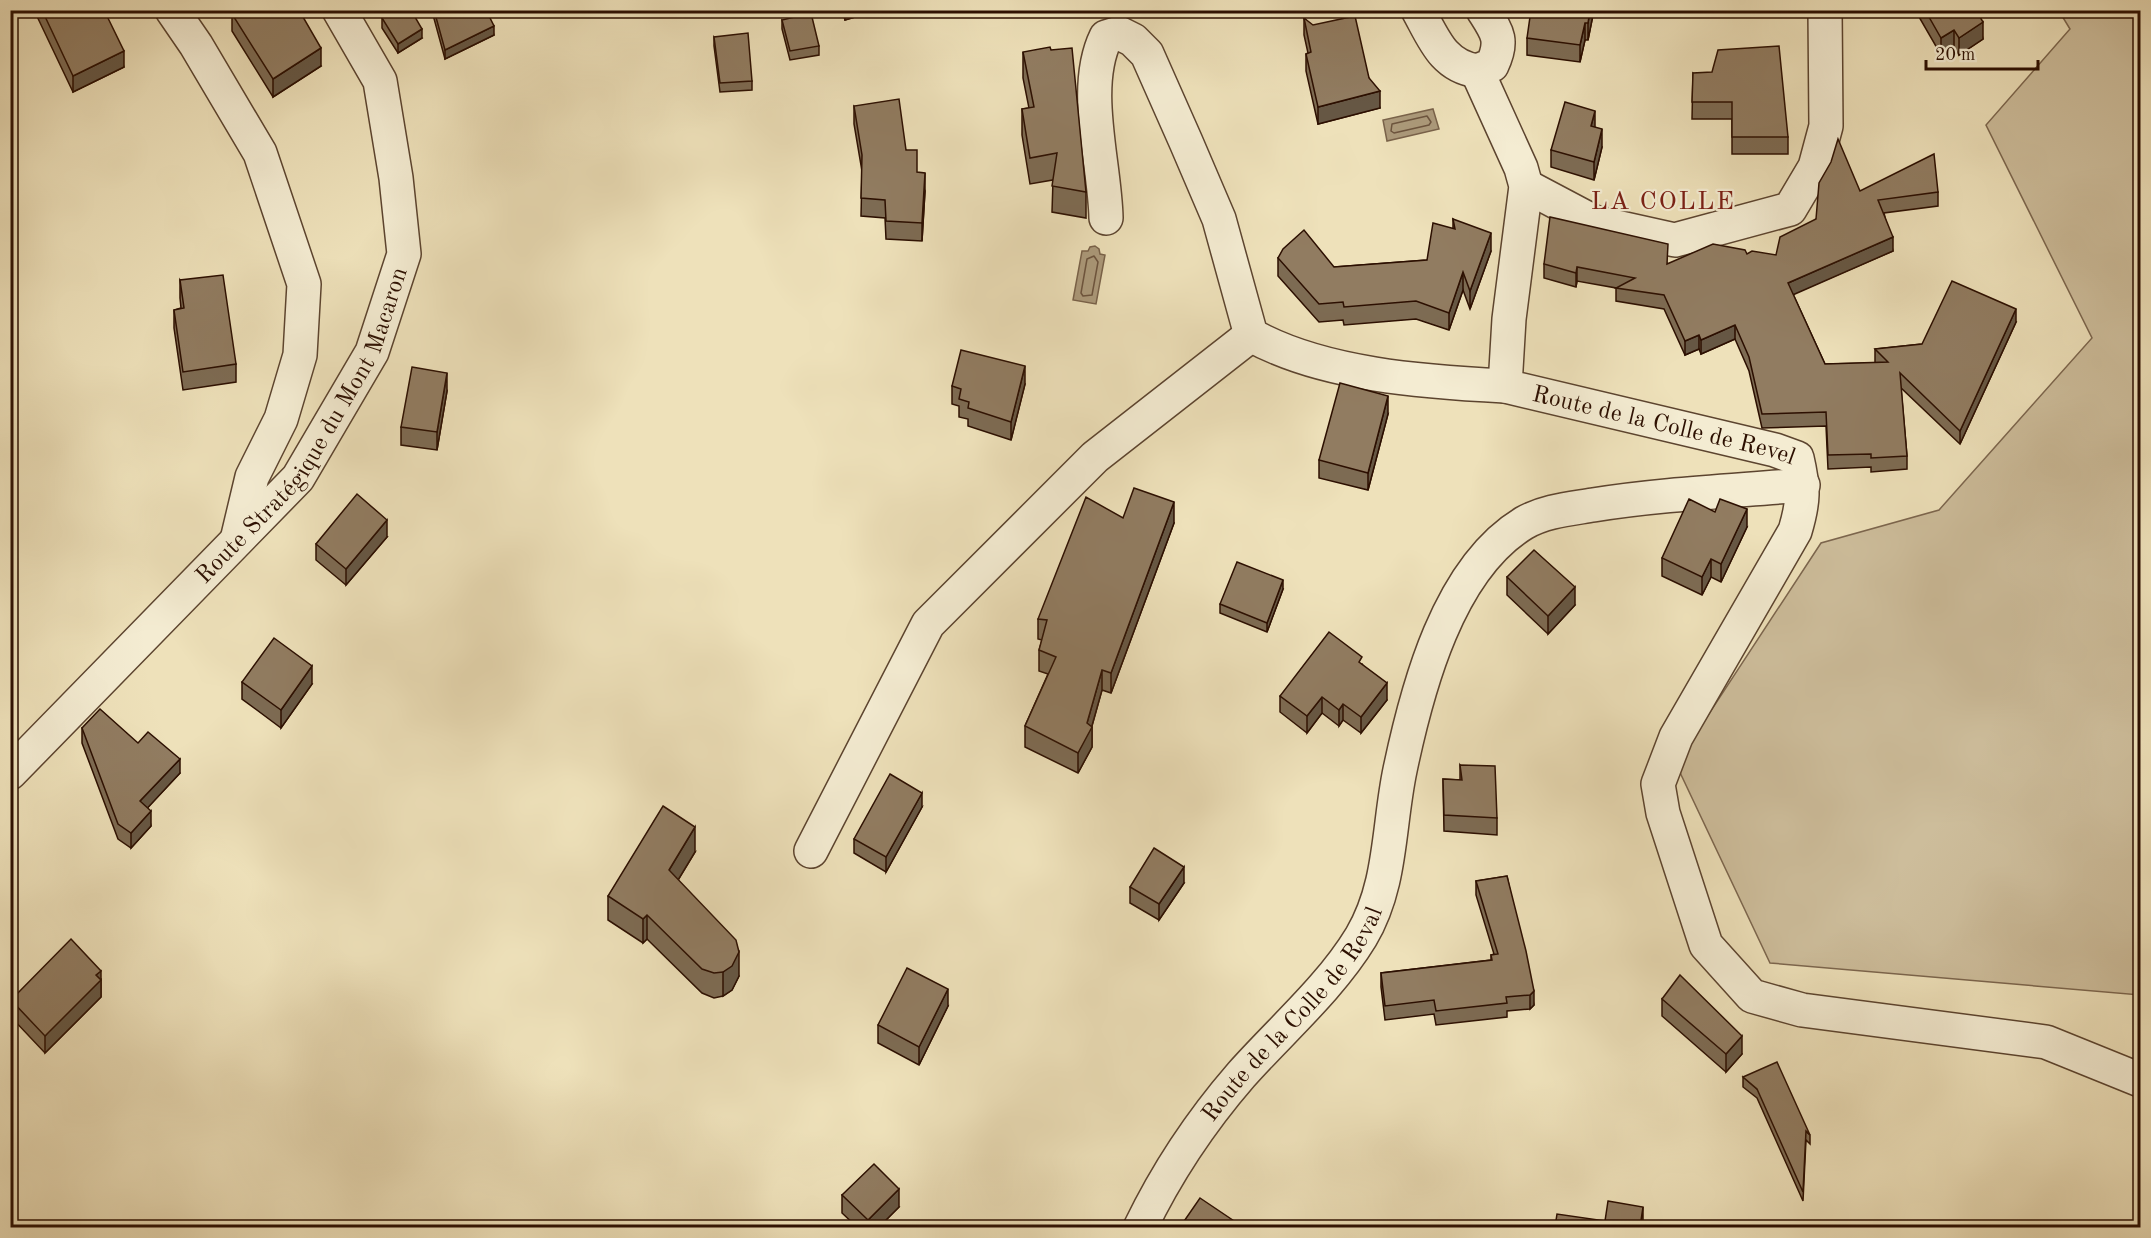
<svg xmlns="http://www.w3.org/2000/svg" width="2151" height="1238" viewBox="0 0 2151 1238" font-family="'Old Standard TT',serif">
<rect width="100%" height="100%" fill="#eee1ba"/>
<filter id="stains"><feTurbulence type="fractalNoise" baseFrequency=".00333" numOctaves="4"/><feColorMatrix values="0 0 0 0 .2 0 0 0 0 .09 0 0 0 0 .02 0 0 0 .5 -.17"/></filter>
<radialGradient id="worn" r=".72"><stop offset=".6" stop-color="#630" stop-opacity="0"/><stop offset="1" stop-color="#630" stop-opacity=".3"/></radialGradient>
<polygon fill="#cdbd9b" stroke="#7c664e" stroke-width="1.5" points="2059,11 2140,11 2140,995 1770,963 1676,764 1821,543 1939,510 2092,338 1986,125 2070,29"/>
<g fill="#ac9a7b" stroke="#79624a" stroke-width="1.5">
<polygon points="1433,109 1439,129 1387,141 1383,120"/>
<polygon points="1095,246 1099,249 1100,254 1105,255 1096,304 1073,300 1082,251 1088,251 1090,247"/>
</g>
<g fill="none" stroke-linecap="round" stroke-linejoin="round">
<g stroke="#6c543e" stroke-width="1.5">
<polygon points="1427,116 1431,122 1429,125 1394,133 1391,131 1392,124"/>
<polygon points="1094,256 1098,262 1092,295 1083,296 1081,293 1087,259"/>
</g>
<g stroke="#5c442f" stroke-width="36">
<g id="minor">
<polyline points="172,10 196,45 260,153 304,284 300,355 281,419 252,477 237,540"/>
<path d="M 1418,10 C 1434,39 1443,66 1477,71"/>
<path id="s1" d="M 1477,71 L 1521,168 L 1526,186 L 1509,319 L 1505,386 L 1775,450 L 1797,458 C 1804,488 1804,501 1795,531 L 1676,737 L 1658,784 L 1663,813 L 1706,945 L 1752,996 L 1802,1010 L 2046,1042 L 2140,1080"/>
<path d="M 1477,71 L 1492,65 C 1504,40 1497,32 1483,10"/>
<polyline points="1526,186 1594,222 1675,240 1790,209 1815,167 1826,126 1825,10"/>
<path d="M 1106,218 C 1105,163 1081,88 1106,37 L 1119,33 L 1133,40 L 1147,54 L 1186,142 L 1219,219 L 1251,335 C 1322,375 1425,382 1505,386"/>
<path id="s2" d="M 10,773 L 298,478 L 372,352 L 404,254 L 396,178 L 380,81 L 339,10"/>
<polyline points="811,851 928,624 1095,457 1251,335"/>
<path id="s3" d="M 1140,1228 C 1166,1174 1202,1120 1241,1075 C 1281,1030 1330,988 1361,937 C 1392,885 1388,827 1400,770 C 1417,689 1448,569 1524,523 C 1545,511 1569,509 1593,505 C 1662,494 1733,491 1803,485"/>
</g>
</g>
<use href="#minor" stroke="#f4ecd2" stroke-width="33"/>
</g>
<g fill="#7d6b53" stroke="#2c0f01" stroke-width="1.5">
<polygon points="34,10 104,10 124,67 73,92"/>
<polygon points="433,10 486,10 494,35 445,59 433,15"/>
<polygon points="842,10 878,10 845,20"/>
<polygon points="1594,10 1588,40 1585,40 1580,62 1527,55 1527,38"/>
<polygon points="1915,10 1976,10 1983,39 1959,55 1954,47 1941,55"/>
<polygon points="232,14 321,66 273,97 232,31"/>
<polygon points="382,18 422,38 398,53 382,28"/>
<polygon points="1304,18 1369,78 1380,108 1318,124 1306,71 1306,54 1308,53 1304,35"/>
<polygon points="782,20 819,46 819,55 790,60 782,29"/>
<polygon points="714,37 752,81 752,90 720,92 714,46"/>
<polygon points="1023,52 1086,192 1086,218 1052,212 1053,180 1030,184 1022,135 1022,109 1029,108 1023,78"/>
<polygon points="1693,73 1788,137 1788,154 1732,154 1732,119 1692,119"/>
<polygon points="854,106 906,150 925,191 922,241 886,239 885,218 861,216 862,171 854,124"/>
<polygon points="1602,147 1594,180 1551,167 1551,150"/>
<polygon points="1860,191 1938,192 1938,206 1884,213 1893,251 1793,294 1825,364 1875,363 1875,349 1922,344 2016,322 1960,444 1901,388 1907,456 1907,469 1871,472 1871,467 1828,469 1826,426 1762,428 1749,371 1735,339 1701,354 1699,349 1685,355 1664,309 1616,301 1616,288 1577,281 1576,287 1544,278 1544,264 1668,264 1747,254 1776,255 1816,219"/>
<polygon points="1453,219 1491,251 1470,309 1463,290 1449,330 1416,319 1344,325 1343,320 1319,322 1278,276 1278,258 1334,267 1427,260 1453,228"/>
<polygon points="180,280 236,364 236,382 183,390 174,328 174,310 181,308 180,298"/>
<polygon points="1025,384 1011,440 968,426 968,419 959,417 959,406 952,404 952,386"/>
<polygon points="447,391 437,450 401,445 401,427"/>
<polygon points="1388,414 1368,490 1319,478 1319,460"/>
<polygon points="1123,518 1174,523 1111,693 1102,690 1092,726 1092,747 1078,773 1025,747 1025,726 1048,674 1039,671 1039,650 1042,640 1038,639 1038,619"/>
<polygon points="1747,527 1721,582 1711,577 1702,595 1662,576 1662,558"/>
<polygon points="387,537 346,585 316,560 316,544"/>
<polygon points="1507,577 1575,605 1548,634 1507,595"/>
<polygon points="1283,589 1267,632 1220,613 1220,604"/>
<polygon points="1362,664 1387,700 1361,733 1343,720 1339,726 1322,713 1307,733 1280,712 1280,696"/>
<polygon points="242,682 312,684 281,728 242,699"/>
<polygon points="82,728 138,743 180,773 147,808 151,826 131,848 118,839 82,743"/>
<polygon points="1460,765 1497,818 1497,835 1444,831 1443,779 1460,780"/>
<polygon points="922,807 886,872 854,853 854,839"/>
<polygon points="695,852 678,880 739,976 732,990 723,996 714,998 702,993 647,939 643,943 608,920 608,896"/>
<polygon points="1507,876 1534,1005 1530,1009 1507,1011 1507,1017 1436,1025 1434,1014 1385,1020 1381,987 1381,973 1491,960 1491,955 1494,954 1476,895 1476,881"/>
<polygon points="1184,883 1159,920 1130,903 1130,887"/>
<polygon points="101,979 101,997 45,1053 11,1017 11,1000"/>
<polygon points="1662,999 1742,1054 1726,1072 1662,1016"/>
<polygon points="948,1006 919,1065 878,1043 878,1025"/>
<polygon points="1743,1077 1810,1135 1810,1144 1806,1140 1803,1201 1757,1098 1743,1087"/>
<polygon points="842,1195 899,1207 879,1227 857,1227 842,1213"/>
</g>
<g fill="#665744" stroke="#2c0f01" stroke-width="1.5">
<polygon points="845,10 878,10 845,20"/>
<polygon points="1590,10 1594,10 1588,40 1588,23"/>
<polygon points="1983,22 1983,39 1959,55 1959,38"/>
<polygon points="1585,23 1585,40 1580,62 1580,45"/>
<polygon points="494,26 494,35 445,59 445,50"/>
<polygon points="422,29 422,38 398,53 398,44"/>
<polygon points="1954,30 1954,47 1941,55 1941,38"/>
<polygon points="321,48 321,66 273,97 273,79"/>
<polygon points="124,51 124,67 73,92 73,76"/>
<polygon points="1380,91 1380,108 1318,124 1318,107"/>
<polygon points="1595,111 1595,129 1591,126"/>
<polygon points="1602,129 1602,147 1594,180 1594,162"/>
<polygon points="925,173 925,191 922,241 922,223"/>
<polygon points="1491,233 1491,251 1470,309 1470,291"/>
<polygon points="1893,237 1893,251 1788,297 1788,283"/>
<polygon points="1577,267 1577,281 1576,287 1576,273"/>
<polygon points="1463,272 1463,290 1449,330 1449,313"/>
<polygon points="2016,309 2016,322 1960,444 1960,431"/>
<polygon points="1735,325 1735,339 1701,354 1701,340"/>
<polygon points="1699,335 1699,349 1685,355 1685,341"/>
<polygon points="1025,366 1025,384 1011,440 1011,422"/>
<polygon points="447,373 447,391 437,450 437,432"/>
<polygon points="1388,396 1388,414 1368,490 1368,473"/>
<polygon points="1174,502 1174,523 1111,693 1111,673"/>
<polygon points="1747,509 1747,527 1721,582 1721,564"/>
<polygon points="387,520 387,537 346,585 346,569"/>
<polygon points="1711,559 1711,577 1702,595 1702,577"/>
<polygon points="1283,580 1283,589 1267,632 1267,623"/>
<polygon points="1575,587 1575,605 1548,634 1548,616"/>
<polygon points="312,666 312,684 281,728 281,710"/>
<polygon points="1102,670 1102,690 1091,729 1092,727 1092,747 1078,773 1078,753 1087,723"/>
<polygon points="1387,683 1387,700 1361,733 1361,717"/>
<polygon points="1322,697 1322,713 1307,733 1307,716"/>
<polygon points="1343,704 1343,720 1339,726 1339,710"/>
<polygon points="180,759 180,773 140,816 140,801"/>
<polygon points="922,793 922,807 886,872 886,857"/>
<polygon points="151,811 151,826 131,848 131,833"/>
<polygon points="695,827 695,852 669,895 669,870"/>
<polygon points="1184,867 1184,883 1159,920 1159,904"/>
<polygon points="647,915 647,939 643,943 643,919"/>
<polygon points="739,952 739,976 732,990 723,996 723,972"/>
<polygon points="101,971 101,997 45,1053 45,1036 96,975"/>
<polygon points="948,989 948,1006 919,1065 919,1047"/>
<polygon points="1534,991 1534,1005 1530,1009 1530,995"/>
<polygon points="1742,1036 1742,1054 1726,1072 1726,1054"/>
<polygon points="899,1189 899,1207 879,1227 868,1227 868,1220"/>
<polygon points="1643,1207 1643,1227 1640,1227"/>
</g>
<g fill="#917c61" stroke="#2c0f01" stroke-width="1.5">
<polygon points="42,10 104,10 124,51 73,76"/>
<polygon points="237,10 299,10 321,48 273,79 232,14"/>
<polygon points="394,10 411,10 422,29 398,44 382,18"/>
<polygon points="434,10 486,10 494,26 445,50"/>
<polygon points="1539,10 1590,10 1588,23 1585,23 1580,45 1527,38 1530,17"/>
<polygon points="1925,10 1976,10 1983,22 1959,38 1954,30 1941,38"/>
<polygon points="811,13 819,46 790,51 782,20"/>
<polygon points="1355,16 1369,78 1380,91 1318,107 1306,54 1311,52 1304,18 1313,25"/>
<polygon points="748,33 752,81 720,83 714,37"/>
<polygon points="1779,46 1788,137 1732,137 1732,102 1692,102 1693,73 1712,72 1718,50"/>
<polygon points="1050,47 1051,50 1072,48 1086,192 1052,186 1057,153 1030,158 1022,109 1034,107 1023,52"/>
<polygon points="899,99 906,150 917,150 917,172 925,173 922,223 886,221 885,200 861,198 862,155 854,106"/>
<polygon points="1565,102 1595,111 1591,126 1602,129 1594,162 1551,150"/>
<polygon points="1838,139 1860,191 1934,154 1938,192 1878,200 1893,237 1788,283 1825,364 1888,362 1875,349 1922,344 1952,281 2016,309 1960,431 1900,373 1907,456 1871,458 1871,454 1828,455 1826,412 1762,414 1749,357 1735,325 1701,340 1699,335 1685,341 1664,295 1616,288 1635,278 1577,267 1576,273 1544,264 1550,217 1668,244 1667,264 1713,244 1745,250 1747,254 1752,251 1776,255 1780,237 1816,219 1819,183 1831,162"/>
<polygon points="1453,219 1491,233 1470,291 1463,272 1449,313 1416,301 1344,307 1343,302 1319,304 1278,258 1283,249 1304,230 1334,267 1427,260 1433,223 1455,229"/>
<polygon points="223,275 236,364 183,372 174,310 184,308 180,280"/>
<polygon points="961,350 1025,366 1011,422 968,408 969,402 959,399 961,389 952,386"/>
<polygon points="412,367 447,373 437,432 401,427"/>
<polygon points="1340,383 1388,396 1368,473 1319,460"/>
<polygon points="1134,488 1174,502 1111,673 1102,670 1087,723 1092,727 1078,753 1025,726 1056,657 1039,650 1047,620 1038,619 1086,497 1123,518"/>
<polygon points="357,494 387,520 346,569 316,544"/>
<polygon points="1689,499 1715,512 1720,499 1747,509 1721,564 1711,559 1702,577 1662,558"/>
<polygon points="1534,550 1575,587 1548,616 1507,577"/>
<polygon points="1237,562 1283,580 1267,623 1220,604"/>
<polygon points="1329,632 1362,657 1359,662 1387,683 1361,717 1343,704 1339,710 1322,697 1307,716 1280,696"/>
<polygon points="274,638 312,666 281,710 242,682"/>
<polygon points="100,709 138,743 148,732 180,759 140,801 151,811 131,833 118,824 82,728"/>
<polygon points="1460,765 1495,766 1497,818 1444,815 1443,779 1462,780"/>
<polygon points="890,774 922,793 886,857 854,839"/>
<polygon points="663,806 695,827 669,870 736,940 739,952 732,966 723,972 714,973 702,969 647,915 643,919 608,896"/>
<polygon points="1154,848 1184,867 1159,904 1130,887"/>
<polygon points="1507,876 1526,951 1534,991 1530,995 1506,997 1507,1003 1436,1011 1434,1000 1385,1006 1381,973 1492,960 1491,955 1498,954 1476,881"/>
<polygon points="71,939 101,971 96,975 101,980 45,1036 11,1000"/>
<polygon points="907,968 948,989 919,1047 878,1025"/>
<polygon points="1680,975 1742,1036 1726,1054 1662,999"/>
<polygon points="1777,1062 1810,1135 1806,1131 1803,1192 1757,1089 1743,1077"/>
<polygon points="874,1164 899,1189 868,1220 842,1195"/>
<polygon points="1200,1198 1243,1227 1180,1227"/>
<polygon points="1608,1201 1643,1207 1640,1227 1555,1227 1557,1214 1605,1221"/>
<polygon points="1839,1222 1871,1227 1838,1227"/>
<polygon points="1279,1224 1280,1227 1262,1227"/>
</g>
<g text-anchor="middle" stroke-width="4.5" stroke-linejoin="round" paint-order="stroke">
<g font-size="24" fill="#2c0f01" stroke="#f4ecd2">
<text dy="8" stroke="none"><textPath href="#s2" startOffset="459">Route Stratégique du Mont Macaron</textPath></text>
<text dy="8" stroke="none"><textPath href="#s1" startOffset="490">Route de la Colle de Revel</textPath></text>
<text dy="8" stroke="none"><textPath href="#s3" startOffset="264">Route de la Colle de Reval</textPath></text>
</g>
<g font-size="26" letter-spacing="1.5" fill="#7a1f14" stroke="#f4ecd2">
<text x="1663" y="209">LA COLLE</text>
</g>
</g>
<rect width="2151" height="1238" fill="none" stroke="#eee1ba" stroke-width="36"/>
<rect x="12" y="12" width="2127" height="1214" fill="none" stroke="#2c0f01" stroke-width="3"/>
<rect x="18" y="18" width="2115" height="1202" fill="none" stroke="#2c0f01" stroke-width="1.5"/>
<path d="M1926 60v9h112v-9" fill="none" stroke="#2c0f01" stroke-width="3"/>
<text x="1935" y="60" font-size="18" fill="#2c0f01" stroke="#f4ecd2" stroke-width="4.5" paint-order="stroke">20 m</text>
<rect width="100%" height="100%" filter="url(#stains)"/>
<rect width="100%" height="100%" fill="url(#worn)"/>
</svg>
